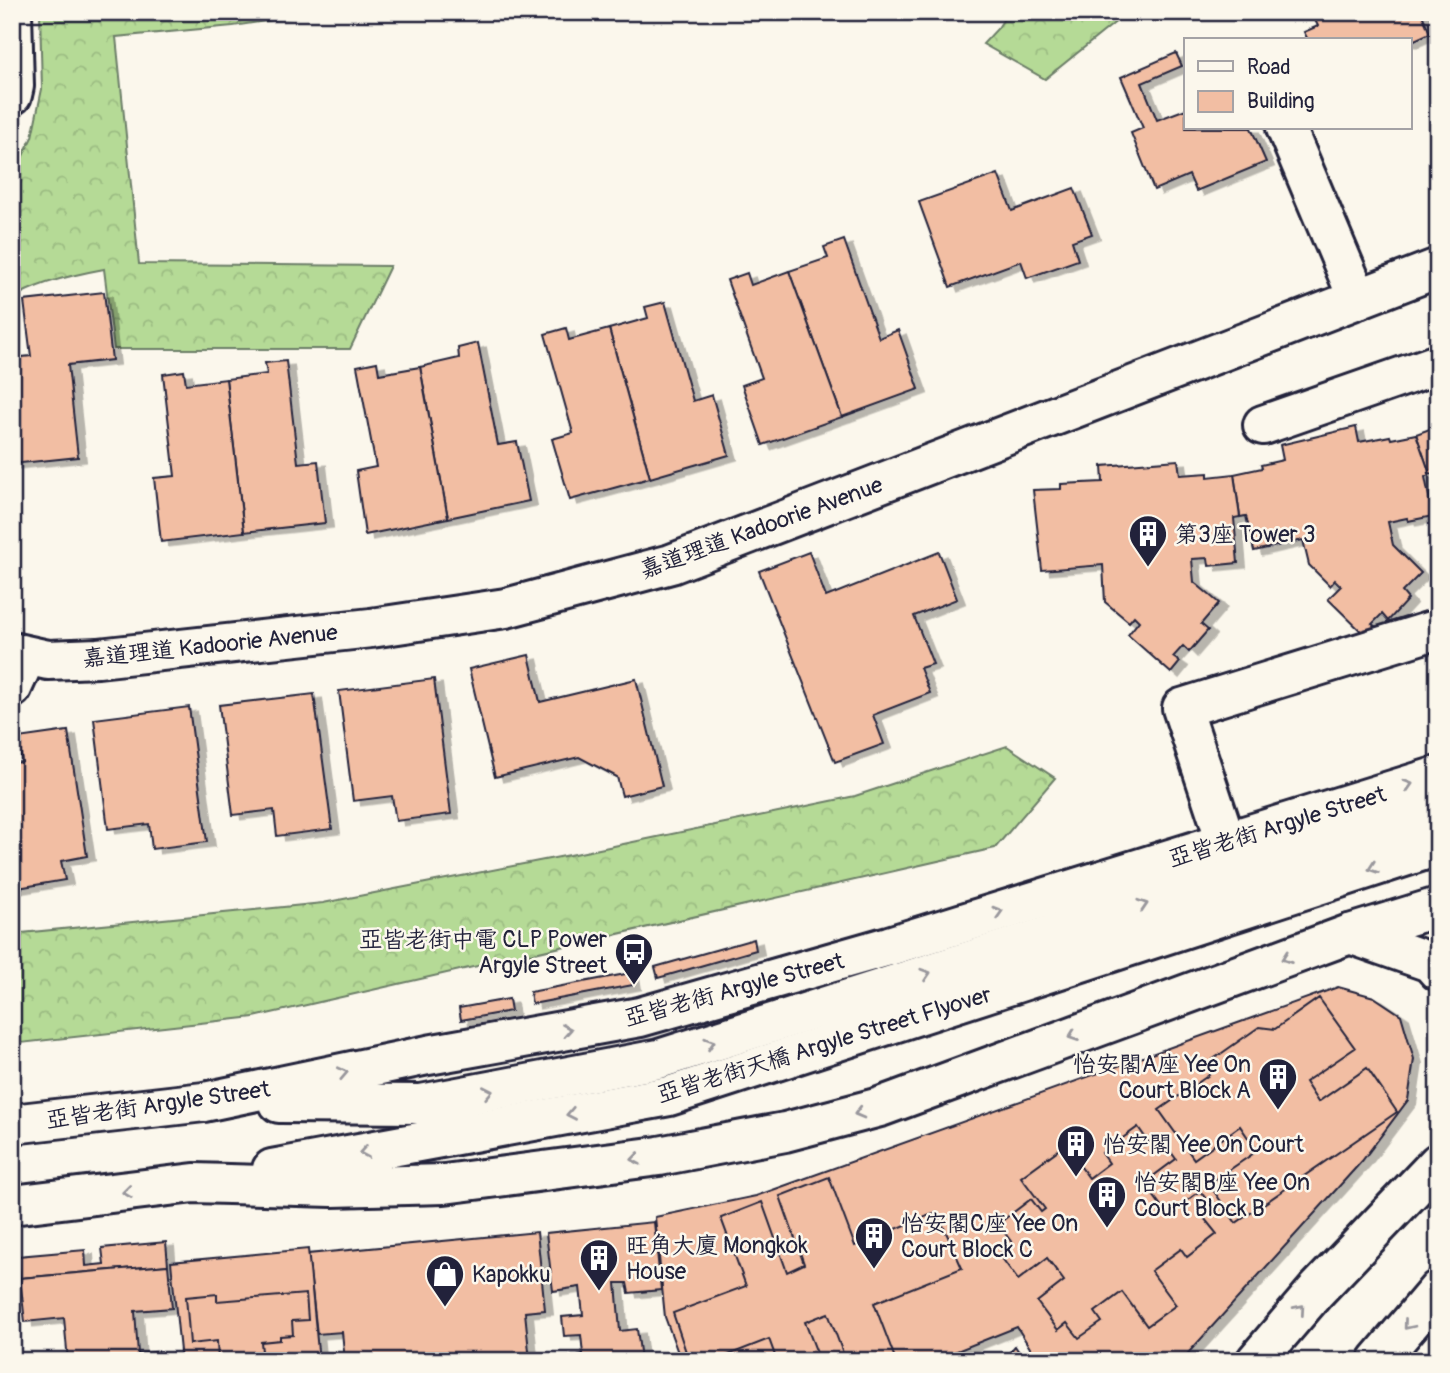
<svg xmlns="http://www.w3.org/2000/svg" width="1450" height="1373" viewBox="0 0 1450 1373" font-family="Pangolin,'LXGW WenKai TC',sans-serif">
<defs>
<pattern id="forest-crowns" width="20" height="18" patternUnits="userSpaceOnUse" patternTransform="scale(1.75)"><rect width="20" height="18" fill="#b5da96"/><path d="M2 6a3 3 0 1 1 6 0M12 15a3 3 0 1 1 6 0" fill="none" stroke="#9bbb82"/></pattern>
<filter id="shadow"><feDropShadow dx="8" dy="4.5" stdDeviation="0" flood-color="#0004"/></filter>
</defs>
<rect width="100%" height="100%" fill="#fbf7ec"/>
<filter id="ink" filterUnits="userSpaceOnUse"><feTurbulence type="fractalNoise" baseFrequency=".0143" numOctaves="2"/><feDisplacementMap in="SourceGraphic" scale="14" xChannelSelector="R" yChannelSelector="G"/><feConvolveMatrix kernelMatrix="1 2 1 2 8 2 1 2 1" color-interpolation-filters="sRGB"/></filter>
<g filter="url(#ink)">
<g fill="url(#forest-crowns)" stroke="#6c7e68" stroke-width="2">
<path d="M 40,12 L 325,12 L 233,26 L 116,37 L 139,264 L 390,266 L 350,349 L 114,349 L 104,269 C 77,274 35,283 12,299 L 12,179 L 32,137 L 42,89 Z"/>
<polygon points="1008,12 1128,12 1045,79 983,44 998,28"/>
<polygon points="1007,746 1055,778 995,848 254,1017 12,1044 12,934 323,903 575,854 855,796"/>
</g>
<g fill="#f2bea3" stroke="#22223b" stroke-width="2" filter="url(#shadow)">
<polygon points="1311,12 1421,12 1430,33 1410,42 1308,40 1304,32 1318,26"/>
<polygon points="1176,53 1182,66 1142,83 1157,120 1186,109 1186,128 1251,128 1266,162 1196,191 1189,175 1154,190 1131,133 1143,128 1121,77"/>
<polygon points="998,174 1012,211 1074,188 1092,234 1072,241 1078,260 1027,278 1021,261 950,287 919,202"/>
<polygon points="844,240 879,338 898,330 919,389 842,417 789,271 828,258 824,247"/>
<polygon points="789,271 842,417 763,445 742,385 762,378 727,280 747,273 751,285"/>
<polygon points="104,292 112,360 68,365 78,457 12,464 12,358 31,356 24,301"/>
<polygon points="665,302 693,401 712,395 729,455 650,478 609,329 648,318 645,307"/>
<polygon points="566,328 569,340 609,329 650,478 570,500 552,439 573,433 545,334"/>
<polygon points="478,343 498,445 517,442 529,501 448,518 420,367 459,358 458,348"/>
<polygon points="286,361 298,463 318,461 325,523 244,532 226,379 267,374 265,363"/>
<polygon points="377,362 379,374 420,367 448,518 365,535 356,471 376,467 357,366"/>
<polygon points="184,371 186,384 226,379 244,532 161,542 154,478 175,476 163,374"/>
<polygon points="1438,426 1438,481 1435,473 1430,474 1416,434"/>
<polygon points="1356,427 1359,442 1390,436 1391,439 1416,434 1430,474 1425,477 1433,516 1408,521 1407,518 1388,522 1393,545 1421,573 1402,592 1408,599 1388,621 1382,614 1372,624 1379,629 1369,639 1328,599 1341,586 1335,580 1330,586 1309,565 1303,540 1254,551 1246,516 1240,517 1234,474 1262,468 1261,465 1283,460 1280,445"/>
<polygon points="1178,460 1180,475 1208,473 1208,477 1234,474 1240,517 1234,518 1238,563 1209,566 1208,558 1192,559 1194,582 1219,603 1201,624 1208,630 1189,652 1183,646 1173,657 1180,662 1171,673 1128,635 1139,621 1134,616 1129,622 1105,602 1103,565 1042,570 1033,490 1061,489 1061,484 1103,482 1102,466"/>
<polygon points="809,552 826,597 939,552 957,599 914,616 933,664 920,668 930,693 873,715 884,744 835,762 759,571"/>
<polygon points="529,655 540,702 636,679 662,786 622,796 617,777 579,757 495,777 469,669"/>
<polygon points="434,679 451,814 396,821 392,796 353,801 339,691"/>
<polygon points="314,694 332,829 277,836 274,810 233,815 219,705"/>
<polygon points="189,707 207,842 152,849 149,824 108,829 94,719"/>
<polygon points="68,731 87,856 61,861 65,880 12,889 12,763 22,762 18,738"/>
<polygon points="754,939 756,950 658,978 655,967"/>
<polygon points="631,973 633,985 532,1004 530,992"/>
<polygon points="1338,987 1374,997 1401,1015 1414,1059 1408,1100 1362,1161 1181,1361 1038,1361 1017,1327 932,1361 681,1361 665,1317 655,1217 756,1196"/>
<polygon points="1319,998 1355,1048 1305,1082 1318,1102 1367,1068 1397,1112 1236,1223 1209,1184 1257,1151 1240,1126 1194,1159 1159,1110 1209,1075 1212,1060 1259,1027 1275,1029"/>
<polygon points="509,999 511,1011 461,1020 459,1008"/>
<polygon points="1138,1127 1150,1144 1160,1137 1176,1159 1144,1183 1168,1215 1200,1191 1215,1211 1204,1218 1217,1234 1187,1257 1181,1249 1151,1271 1176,1305 1147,1326 1122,1292 1095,1312 1102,1322 1079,1338 1067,1323 1058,1330 1037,1302 1064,1281 1047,1258 1018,1280 999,1254 1013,1244 998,1224 1031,1199 1041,1212 1045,1209 1021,1177 1065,1145 1089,1178 1109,1163 1102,1153"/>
<polygon points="829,1177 855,1246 937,1212 962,1268 874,1303 896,1361 846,1361 828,1313 805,1322 820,1361 777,1361 769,1339 713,1361 689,1361 673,1313 746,1286 721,1218 762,1202 787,1272 804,1264 780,1196"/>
<polygon points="654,1222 661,1290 629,1293 627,1283 616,1283 620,1331 637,1329 641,1359 634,1361 571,1361 570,1356 583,1354 581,1335 564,1336 562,1317 583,1315 580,1287 553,1291 546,1233"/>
<polygon points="537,1232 545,1310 525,1312 530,1361 345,1361 342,1332 317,1334 308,1254"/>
<polygon points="166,1242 168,1265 20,1278 18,1256 85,1250 86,1266 104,1264 102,1248"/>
<polygon points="308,1249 319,1361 181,1361 171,1262"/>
<polygon points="168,1265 172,1308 135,1311 138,1354 161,1351 162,1361 66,1361 68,1361 64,1318 25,1322 20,1278"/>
<polygon points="217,1294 217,1301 306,1294 308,1320 292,1321 293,1335 280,1336 280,1340 261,1342 263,1361 282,1359 282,1361 218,1361 217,1341 190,1344 186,1297"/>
<polygon points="1015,1346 1025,1361 1002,1361"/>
</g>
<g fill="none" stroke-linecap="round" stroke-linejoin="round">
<g stroke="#22223b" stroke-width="44">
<g id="minor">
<polyline points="12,95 14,86 12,12"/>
<polyline points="1286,128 1358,299"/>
<polyline points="1263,425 1438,364"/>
<polyline points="12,652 48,660 98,658 371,628 506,608 671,564 1438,268"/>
<polyline points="12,688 26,657"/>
<polyline points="1226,841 1182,708 1438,629"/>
</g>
</g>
<g stroke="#22223b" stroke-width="44">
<g id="major">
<polyline points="1350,934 1430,962 1438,971"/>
<polyline points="279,1103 421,1104 659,1059 1359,837 1438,809"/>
<polyline points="12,1124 204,1102 428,1055 640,1017 889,946 1438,776"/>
<polyline points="272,1169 669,1096 1438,846"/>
<polyline points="12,1205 194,1183 332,1187 444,1184 659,1156 785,1132 880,1107 1350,934 1438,907"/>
<polyline points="1256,1361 1315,1292 1438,1163"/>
<polyline points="1378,1361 1438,1290"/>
</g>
</g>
<use href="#minor" stroke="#fbf7ec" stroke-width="38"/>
<use href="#major" stroke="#fbf7ec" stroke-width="38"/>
</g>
<defs><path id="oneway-chevron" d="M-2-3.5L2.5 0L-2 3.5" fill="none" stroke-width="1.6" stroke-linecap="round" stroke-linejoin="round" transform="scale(1.75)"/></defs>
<g stroke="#99979c">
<use href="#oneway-chevron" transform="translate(1408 785) rotate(-17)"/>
<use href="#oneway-chevron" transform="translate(1373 868) rotate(161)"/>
<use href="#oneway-chevron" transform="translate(1143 905) rotate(-18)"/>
<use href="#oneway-chevron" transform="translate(998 912) rotate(-17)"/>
<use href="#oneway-chevron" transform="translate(1286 958) rotate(160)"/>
<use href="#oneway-chevron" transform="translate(926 974) rotate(-18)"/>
<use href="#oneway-chevron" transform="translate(567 1030) rotate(-10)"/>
<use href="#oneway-chevron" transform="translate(1073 1036) rotate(160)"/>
<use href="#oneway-chevron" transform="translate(710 1043) rotate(-18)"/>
<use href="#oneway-chevron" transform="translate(343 1073) rotate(-12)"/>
<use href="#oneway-chevron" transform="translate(488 1092) rotate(-11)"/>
<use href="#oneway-chevron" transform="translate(859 1113) rotate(165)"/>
<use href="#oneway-chevron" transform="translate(571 1114) rotate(169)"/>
<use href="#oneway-chevron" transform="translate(364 1152) rotate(170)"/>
<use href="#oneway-chevron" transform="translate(636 1159) rotate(172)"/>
<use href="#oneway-chevron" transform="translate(127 1192) rotate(173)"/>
<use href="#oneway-chevron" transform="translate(1300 1309) rotate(-49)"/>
<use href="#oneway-chevron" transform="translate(1408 1325) rotate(130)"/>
</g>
</g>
<defs>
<g id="building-pin" transform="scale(2.0125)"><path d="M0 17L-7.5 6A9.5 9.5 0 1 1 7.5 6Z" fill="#22223b" stroke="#fbf7ec"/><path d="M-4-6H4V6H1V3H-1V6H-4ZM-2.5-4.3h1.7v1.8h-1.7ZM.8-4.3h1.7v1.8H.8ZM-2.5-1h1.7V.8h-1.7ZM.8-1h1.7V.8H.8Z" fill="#fff"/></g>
<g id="bus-pin" transform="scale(2.0125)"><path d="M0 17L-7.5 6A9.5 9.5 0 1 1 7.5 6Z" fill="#22223b" stroke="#fbf7ec"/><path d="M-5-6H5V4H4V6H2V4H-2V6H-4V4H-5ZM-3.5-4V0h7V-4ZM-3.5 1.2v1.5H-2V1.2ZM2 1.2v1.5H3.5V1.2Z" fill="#fff"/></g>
<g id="shop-pin" transform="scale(2.0125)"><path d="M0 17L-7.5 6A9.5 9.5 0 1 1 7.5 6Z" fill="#22223b" stroke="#fbf7ec"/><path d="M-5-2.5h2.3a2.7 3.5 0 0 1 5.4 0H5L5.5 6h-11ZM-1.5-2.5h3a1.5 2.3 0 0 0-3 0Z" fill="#fff"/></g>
</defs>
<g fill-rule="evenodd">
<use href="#building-pin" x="1148" y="534"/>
<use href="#bus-pin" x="634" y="952"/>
<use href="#building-pin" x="1278" y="1077"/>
<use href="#building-pin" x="1076" y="1144"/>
<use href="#building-pin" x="1107" y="1195"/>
<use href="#building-pin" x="874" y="1236"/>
<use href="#building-pin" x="599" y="1258"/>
<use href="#shop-pin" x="445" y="1274"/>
</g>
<g text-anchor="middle" stroke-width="5" stroke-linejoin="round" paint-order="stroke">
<g font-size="23" fill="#22223b" stroke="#fbf7ec">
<text transform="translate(761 527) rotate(-20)" y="8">嘉道理道 Kadoorie Avenue</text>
<text transform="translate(210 645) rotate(-6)" y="8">嘉道理道 Kadoorie Avenue</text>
<text transform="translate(1277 826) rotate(-17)" y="8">亞皆老街 Argyle Street</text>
<text transform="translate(734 989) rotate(-15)" y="8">亞皆老街 Argyle Street</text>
<text transform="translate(824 1044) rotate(-17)" y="8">亞皆老街天橋 Argyle Street Flyover</text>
<text transform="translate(158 1104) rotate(-8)" y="8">亞皆老街 Argyle Street</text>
</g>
<g font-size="23" fill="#22223b" stroke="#fbf7ec" text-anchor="start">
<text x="1175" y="542">第3座 Tower 3</text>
<text x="607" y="947" text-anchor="end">亞皆老街中電 CLP Power<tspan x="607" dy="26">Argyle Street</tspan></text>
<text x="1251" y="1072" text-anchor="end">怡安閣A座 Yee On<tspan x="1251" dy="26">Court Block A</tspan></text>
<text x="1103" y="1152">怡安閣 Yee On Court</text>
<text x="1134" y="1190">怡安閣B座 Yee On<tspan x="1134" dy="26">Court Block B</tspan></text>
<text x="901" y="1231">怡安閣C座 Yee On<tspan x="901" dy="26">Court Block C</tspan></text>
<text x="626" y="1253">旺角大廈 Mongkok<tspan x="626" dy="26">House</tspan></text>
<text x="472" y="1282">Kapokku</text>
</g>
</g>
<rect width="1450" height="1373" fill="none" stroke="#fbf7ec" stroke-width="42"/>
<rect x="21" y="21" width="1408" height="1331" fill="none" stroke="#22223b" stroke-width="2.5" filter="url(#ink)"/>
<rect x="1184" y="38" width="228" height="91" fill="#fbf7ec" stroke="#a4a2a5" stroke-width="2"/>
<rect x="1198" y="61" width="35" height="10" fill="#fbf7ec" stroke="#a4a2a5" stroke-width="2"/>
<text x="1247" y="74" font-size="21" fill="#22223b">Road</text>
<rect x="1198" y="91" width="35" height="21" fill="#f2bea3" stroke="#a4a2a5" stroke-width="2"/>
<text x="1247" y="108" font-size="21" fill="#22223b">Building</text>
</svg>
